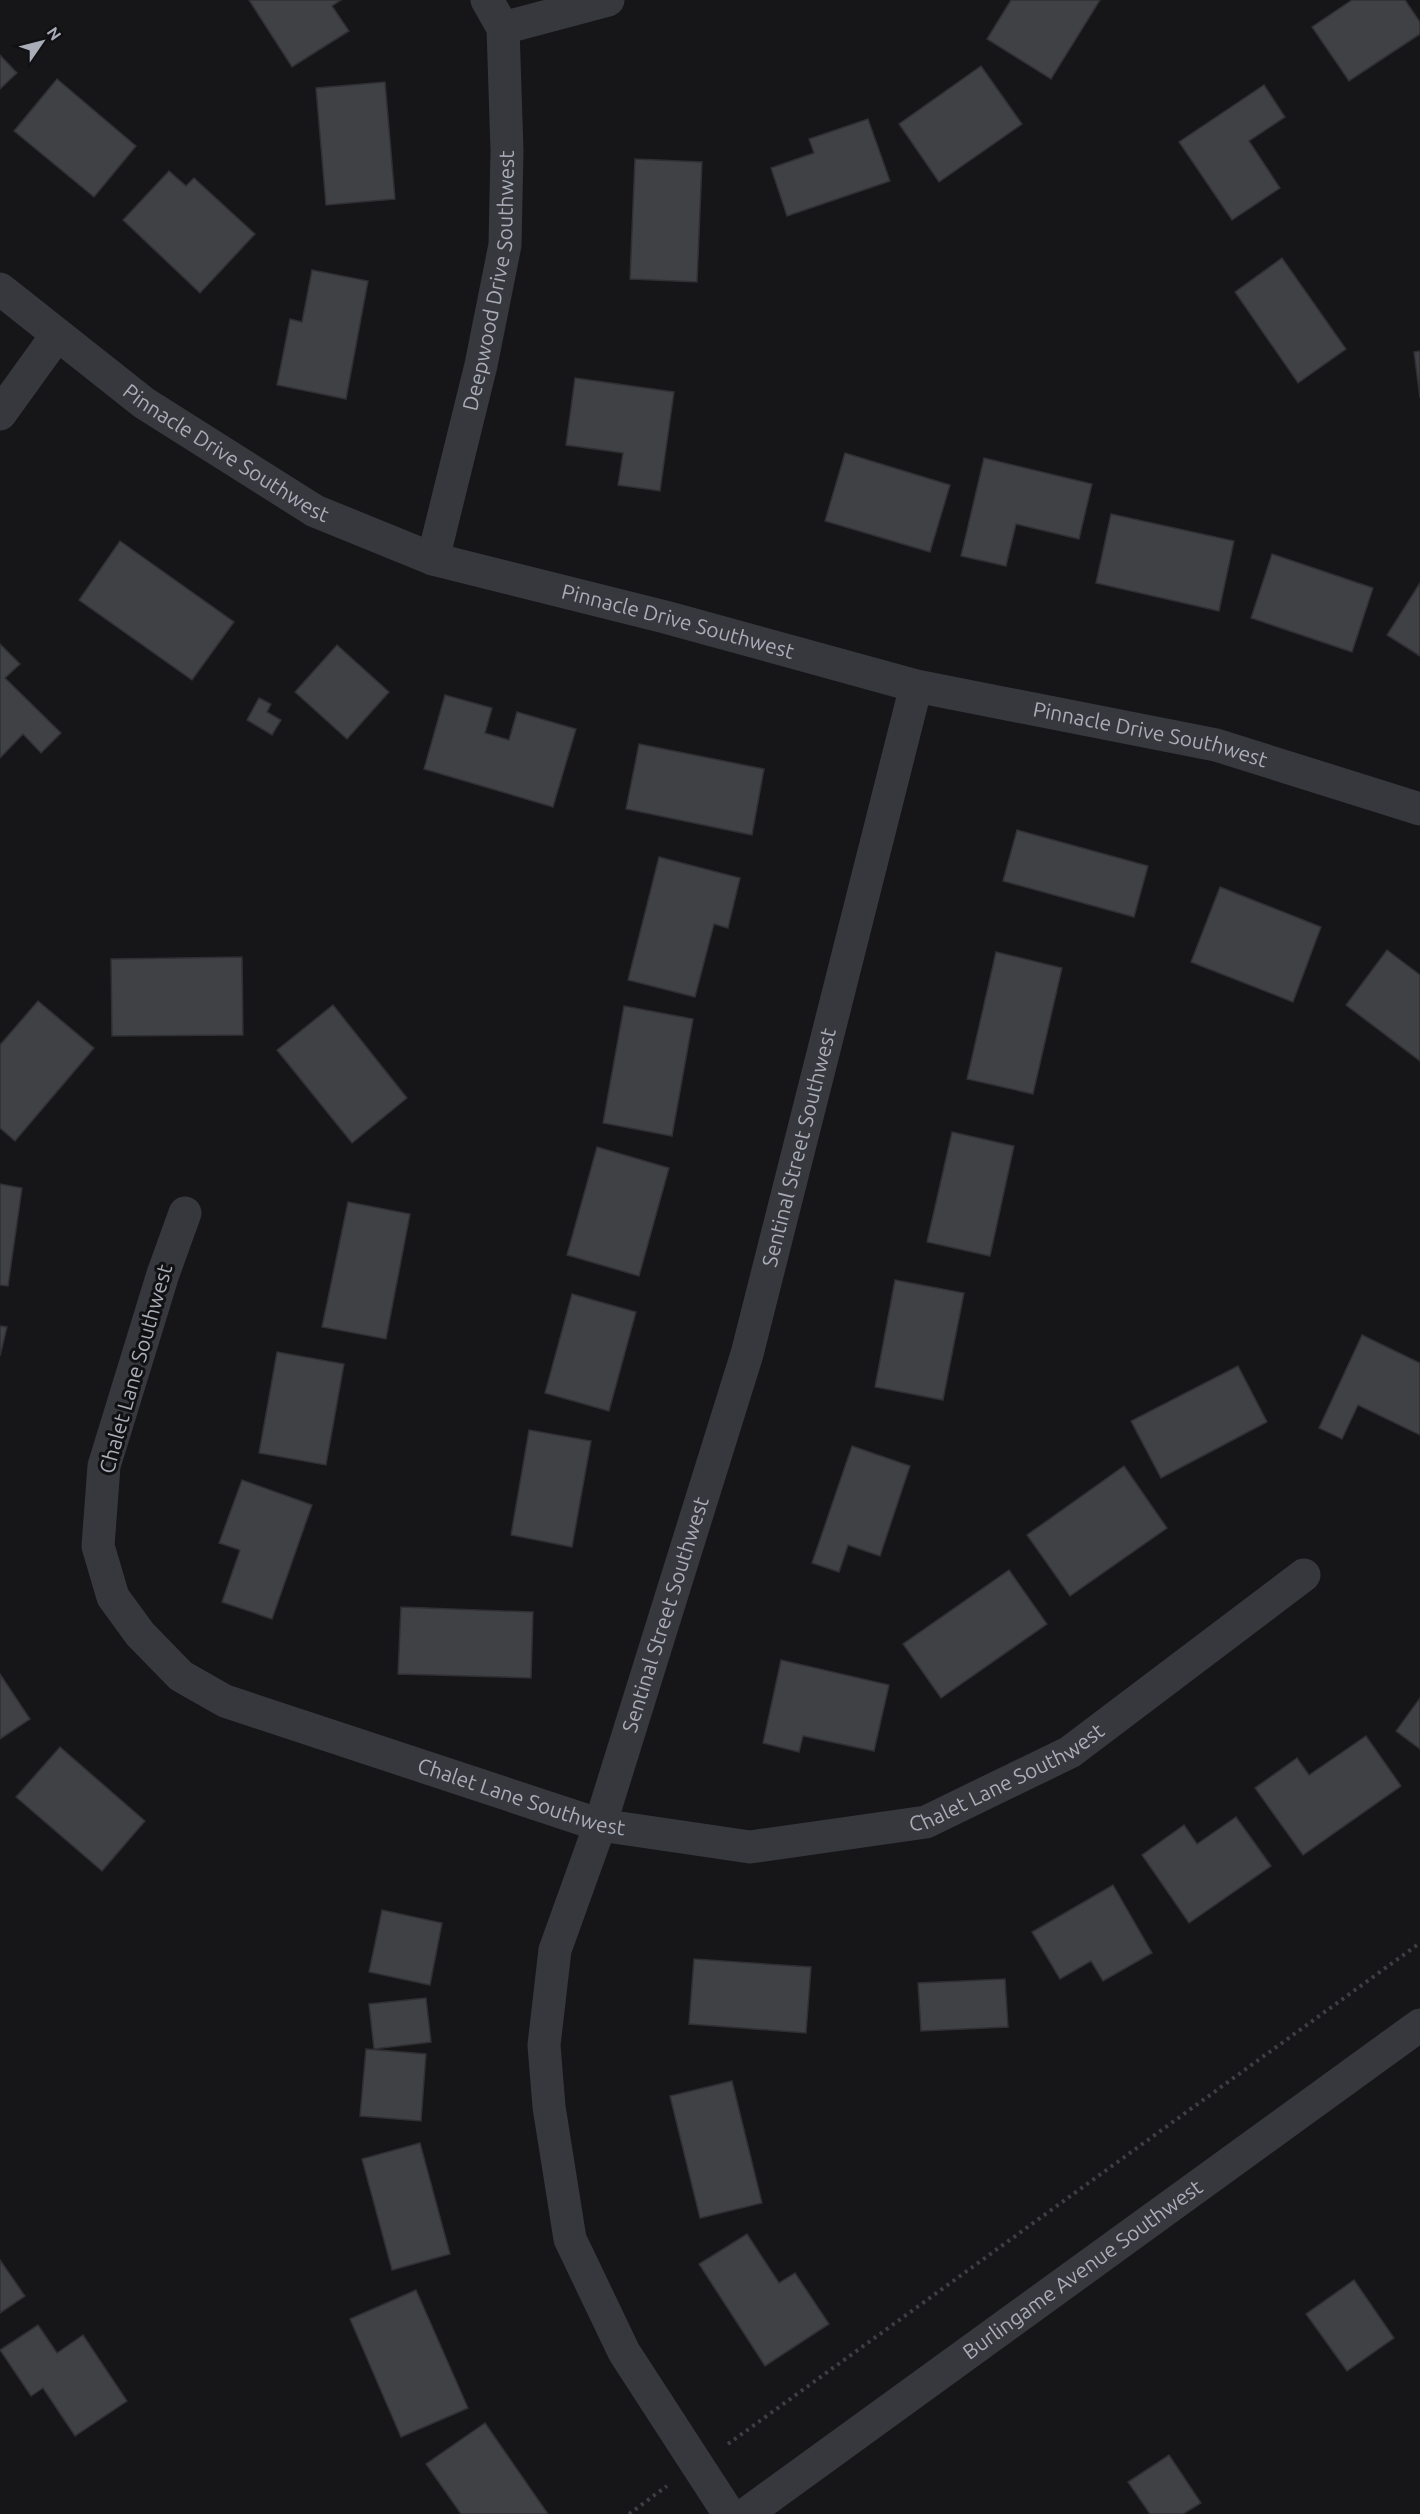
<svg xmlns="http://www.w3.org/2000/svg" width="1420" height="2514" viewBox="0 0 1420 2514" font-family="Ubuntu,sans-serif">
<rect width="100%" height="100%" fill="#161618"/>
<g fill="#404145" stroke="#303034" stroke-width="1.5">
<polygon points="249,0 341,0 332,6 349,31 292,67"/>
<polygon points="1011,0 1100,0 1051,79 987,39"/>
<polygon points="1352,0 1405,0 1420,22 1420,34 1349,81 1312,27"/>
<polygon points="0,55 17,73 0,89"/>
<polygon points="981,66 1022,124 939,182 899,124"/>
<polygon points="57,79 136,146 94,197 14,131"/>
<polygon points="385,82 395,199 326,205 316,88"/>
<polygon points="1264,85 1285,117 1249,141 1280,188 1232,220 1179,142"/>
<polygon points="868,119 890,181 787,216 771,168 814,153 809,139"/>
<polygon points="635,159 702,162 697,282 630,279"/>
<polygon points="169,171 186,186 194,178 255,234 200,293 123,220"/>
<polygon points="1282,258 1346,349 1298,383 1235,292"/>
<polygon points="312,270 368,281 346,399 277,385 290,319 302,322"/>
<polygon points="1420,351 1420,398 1414,352"/>
<polygon points="575,378 674,392 660,491 618,485 623,453 566,445"/>
<polygon points="845,453 950,485 930,552 825,521"/>
<polygon points="984,458 1092,484 1079,539 1016,524 1006,566 961,556"/>
<polygon points="1111,514 1234,541 1219,611 1096,583"/>
<polygon points="120,541 234,622 192,680 79,600"/>
<polygon points="1272,554 1373,588 1352,652 1251,618"/>
<polygon points="1420,583 1420,656 1387,635"/>
<polygon points="0,644 20,664 5,678 61,733 41,753 23,734 0,758"/>
<polygon points="337,645 389,692 347,739 295,692"/>
<polygon points="445,695 492,708 485,733 509,740 517,712 576,729 553,807 424,769"/>
<polygon points="259,698 271,704 267,712 281,720 272,735 247,720"/>
<polygon points="639,744 764,769 752,835 626,809"/>
<polygon points="1017,830 1148,866 1134,917 1003,881"/>
<polygon points="659,857 740,878 728,928 714,924 695,997 628,980"/>
<polygon points="1220,887 1321,927 1293,1002 1191,962"/>
<polygon points="1387,950 1420,975 1420,1061 1346,1005"/>
<polygon points="996,952 1062,968 1033,1094 967,1079"/>
<polygon points="242,957 243,1035 112,1036 111,959"/>
<polygon points="38,1001 94,1048 15,1141 0,1128 0,1045"/>
<polygon points="333,1005 407,1098 352,1143 277,1050"/>
<polygon points="624,1006 693,1019 672,1136 603,1123"/>
<polygon points="952,1132 1014,1146 990,1256 927,1242"/>
<polygon points="597,1147 669,1168 639,1276 567,1255"/>
<polygon points="0,1184 22,1188 8,1286 0,1285"/>
<polygon points="348,1202 410,1214 386,1339 322,1327"/>
<polygon points="895,1280 964,1293 943,1400 875,1387"/>
<polygon points="572,1294 636,1312 609,1411 545,1393"/>
<polygon points="0,1326 7,1327 0,1356"/>
<polygon points="1362,1335 1420,1363 1420,1435 1358,1405 1342,1439 1319,1428"/>
<polygon points="277,1352 344,1364 326,1465 259,1453"/>
<polygon points="1238,1366 1267,1422 1161,1478 1131,1421"/>
<polygon points="529,1430 591,1441 572,1547 511,1535"/>
<polygon points="852,1446 910,1466 880,1556 848,1545 839,1572 812,1563"/>
<polygon points="1124,1466 1167,1528 1070,1596 1027,1535"/>
<polygon points="242,1480 312,1505 272,1619 222,1602 240,1550 219,1543"/>
<polygon points="1009,1570 1047,1624 941,1698 903,1644"/>
<polygon points="401,1607 533,1612 531,1678 398,1674"/>
<polygon points="781,1660 889,1685 874,1751 803,1736 799,1752 763,1743"/>
<polygon points="0,1674 30,1719 0,1739"/>
<polygon points="1420,1698 1420,1749 1396,1731"/>
<polygon points="1366,1736 1401,1786 1303,1855 1255,1788 1297,1758 1309,1775"/>
<polygon points="60,1747 145,1821 102,1871 16,1797"/>
<polygon points="1236,1817 1271,1866 1189,1923 1142,1855 1184,1825 1197,1844"/>
<polygon points="1113,1885 1152,1953 1103,1981 1091,1961 1060,1979 1032,1932"/>
<polygon points="382,1910 442,1923 430,1985 369,1972"/>
<polygon points="694,1959 811,1967 806,2033 689,2024"/>
<polygon points="1005,1979 1008,2027 921,2031 918,1983"/>
<polygon points="426,1998 431,2042 374,2049 369,2004"/>
<polygon points="366,2049 426,2054 421,2121 360,2116"/>
<polygon points="732,2081 762,2203 700,2218 670,2096"/>
<polygon points="420,2143 450,2254 392,2270 362,2159"/>
<polygon points="747,2234 779,2283 795,2273 829,2324 765,2366 699,2264"/>
<polygon points="0,2260 25,2296 0,2313"/>
<polygon points="1354,2280 1394,2338 1347,2371 1306,2314"/>
<polygon points="416,2290 468,2408 401,2437 350,2319"/>
<polygon points="38,2325 57,2353 83,2335 127,2401 75,2436 43,2388 31,2396 0,2350"/>
<polygon points="485,2423 548,2514 461,2514 426,2464"/>
<polygon points="1169,2455 1201,2503 1183,2514 1150,2514 1128,2482"/>
</g>
<g fill="none" stroke-linecap="round" stroke-linejoin="round">
<g stroke="#3d3f44" stroke-width="4" stroke-dasharray="3 4.5" stroke-linecap="butt">
<polyline points="728,2444 1420,1943"/>
<polyline points="629,2514 667,2486"/>
</g>
<g stroke="#37383d" stroke-width="33">
<polyline points="503,28 608,0"/>
<path id="s1" d="M 0,289 L 144,403 L 315,511 L 433,559 L 665,617 L 916,686 L 1216,745 L 1420,809"/>
<polyline points="0,414 57,335"/>
<path id="s2" d="M 433,559 L 481,365 L 505,245 L 507,151 L 503,28 L 487,0"/>
<path id="s3" d="M 185,1213 L 163,1274 L 104,1466 L 98,1546 L 113,1597 L 140,1634 L 181,1676 L 225,1701 L 600,1825 L 750,1847 L 926,1822 L 1070,1752 L 1304,1575"/>
<path id="s4" d="M 729,2514 L 624,2352 L 570,2239 L 549,2107 L 544,2045 L 555,1950 L 600,1825 L 747,1354 L 916,686"/>
<path id="s5" d="M 746,2514 L 1420,2025"/>
</g>
</g>
<g text-anchor="middle" stroke-width="6" stroke-linejoin="round" paint-order="stroke">
<g font-size="21" fill="#a8adb8" stroke="#111113">
<text dy="7" stroke="none"><textPath href="#s2" startOffset="285">Deepwood Drive Southwest</textPath></text>
<text dy="7" stroke="none"><textPath href="#s1" startOffset="280">Pinnacle Drive Southwest</textPath></text>
<text dy="7" stroke="none"><textPath href="#s1" startOffset="766">Pinnacle Drive Southwest</textPath></text>
<text dy="7" stroke="none"><textPath href="#s1" startOffset="1252">Pinnacle Drive Southwest</textPath></text>
<text dy="7" stroke="none"><textPath href="#s4" startOffset="1449">Sentinal Street Southwest</textPath></text>
<text transform="translate(136 1369) rotate(-74)" y="7">Chalet Lane Southwest</text>
<text dy="7" stroke="none"><textPath href="#s4" startOffset="963">Sentinal Street Southwest</textPath></text>
<text dy="7" stroke="none"><textPath href="#s3" startOffset="1370">Chalet Lane Southwest</textPath></text>
<text dy="7" stroke="none"><textPath href="#s3" startOffset="866">Chalet Lane Southwest</textPath></text>
<text dy="7" stroke="none"><textPath href="#s5" startOffset="416">Burlingame Avenue Southwest</textPath></text>
</g>
</g>
<g transform="translate(42 42) rotate(55)" stroke="#111113" stroke-width="4.5" paint-order="stroke">
<path d="M0-4.5L10 22L0 15L-10 22Z" fill="#a8adb8"/>
<text y="-9" font-size="16" font-weight="bold" text-anchor="middle" fill="#a8adb8">N</text>
</g>
</svg>
